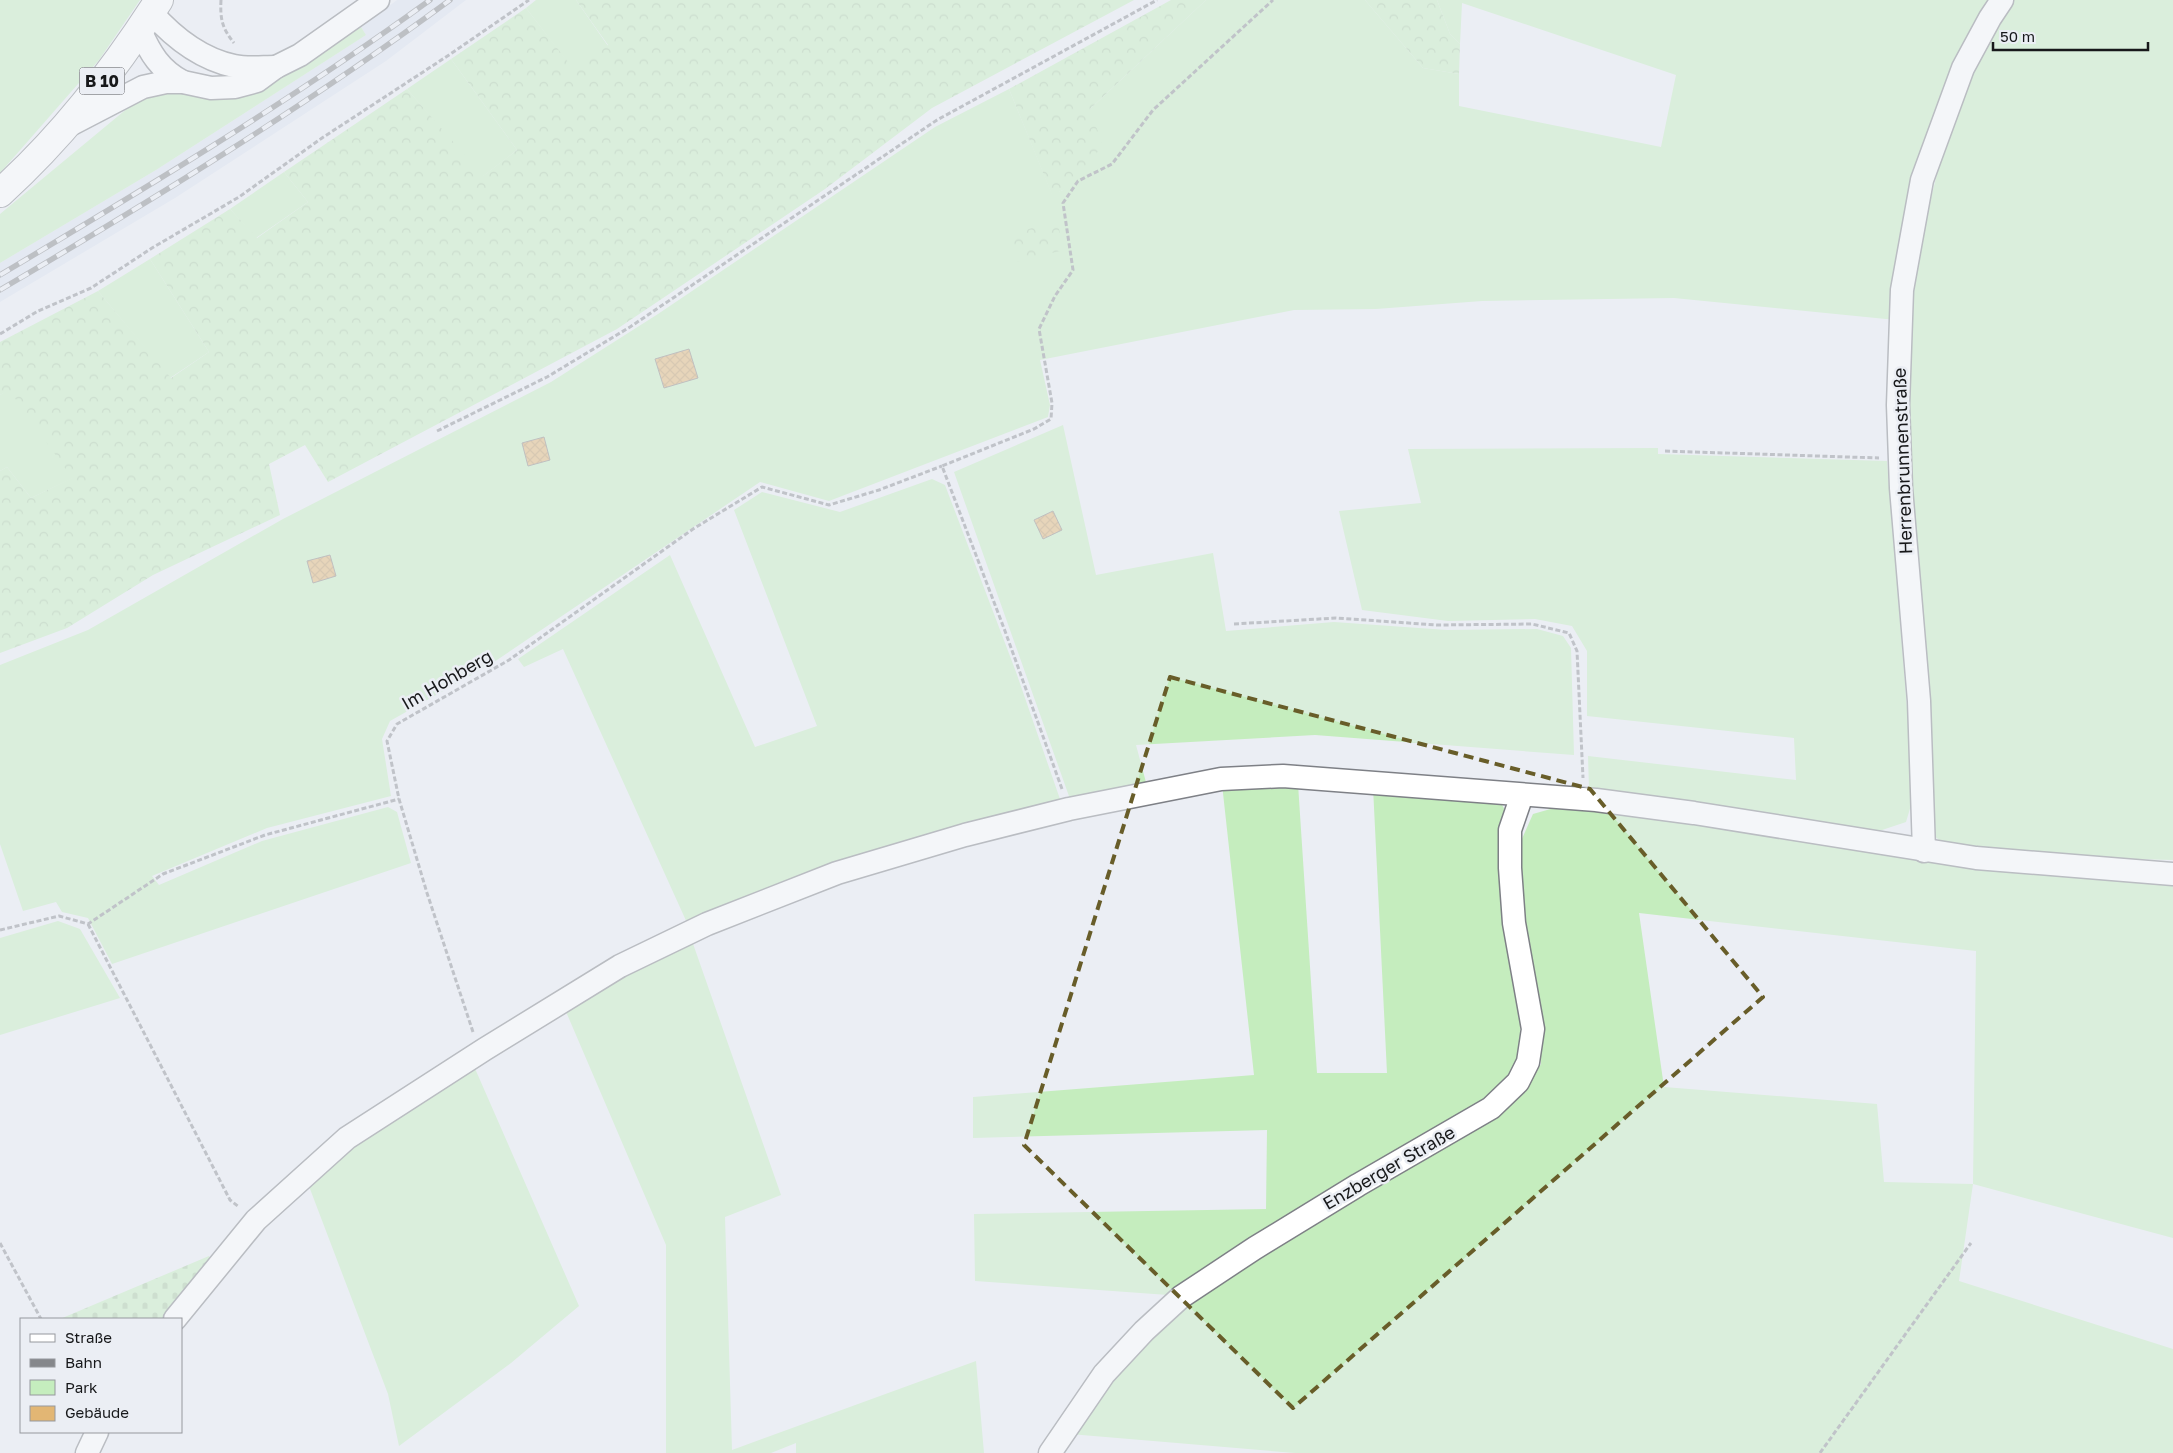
<svg xmlns="http://www.w3.org/2000/svg" width="2173" height="1453" viewBox="0 0 2173 1453" font-family="'Golos Text',sans-serif">
<defs>
<pattern id="forest-crowns" width="20" height="18" patternUnits="userSpaceOnUse" patternTransform="scale(1.25)"><rect width="20" height="18" fill="#c5edbe"/><path d="M2 6a3 3 0 1 1 6 0M12 15a3 3 0 1 1 6 0" fill="none" stroke="#a8caa3"/></pattern>
<pattern id="cemetery-stones" width="16" height="16" patternUnits="userSpaceOnUse" patternTransform="scale(1.25)"><rect width="16" height="16" fill="#c5edbe"/><path d="M2 7V4a2 2 0 0 1 4 0v3zM10 15v-3a2 2 0 0 1 4 0v3z" fill="#a8caa3"/></pattern>
<pattern id="building-cross-hatch" width="8" height="8" patternUnits="userSpaceOnUse" patternTransform="scale(1.25)"><rect width="8" height="8" fill="#e2b674"/><path d="M0 0l8 8M0 8l8-8" fill="none" stroke="#c19c64"/></pattern>
</defs>
<rect width="100%" height="100%" fill="#ebeef4"/>
<polygon fill="#dce2ef" points="397,0 466,0 386,61 175,198 0,302 0,263 156,170 366,35 361,27"/>
<g fill="#c5edbe" fill-rule="evenodd">
<polygon points="0,0 140,0 99,60 0,173"/>
<polygon points="536,0 576,0 608,46 575,72 526,8"/>
<polygon points="1206,0 1365,0 1423,68 1459,74 1459,106 1661,147 1676,75 1462,3 1460,44 1450,34 1437,0 1997,0 1958,68 1896,320 1674,298 1482,301 1376,309 1294,310 1040,360 1050,405 1048,417 829,501 760,482 491,664 390,721 382,739 391,796 267,828 152,876 159,885 262,841 388,807 397,812 411,863 112,964 88,918 62,912 56,902 23,911 0,844 0,665 88,630 283,519 551,382 658,314 935,127 1009,89 1052,194 1063,190 1090,109"/>
<polygon points="2011,0 2173,0 2173,860 2063,857 1945,845 1931,833 1904,400 1913,270 1948,130 1970,69"/>
<polygon points="361,27 366,35 156,170 0,263 0,214 129,107 147,97 167,93 260,90 307,63"/>
<polygon points="451,59 517,150 482,177 407,89"/>
<polygon points="284,172 308,202 256,238 230,209"/>
<polygon points="150,259 209,352 170,378 98,291"/>
<polygon points="9,389 73,478 31,498 7,467 0,471 0,395"/>
<polygon points="1063,425 1096,575 1213,553 1226,631 1334,622 1447,630 1537,629 1563,636 1571,648 1574,755 1315,735 1136,745 1147,786 1070,799 954,472"/>
<polygon points="1658,448 1658,454 1887,461 1914,795 1906,822 1879,831 1595,794 1589,788 1588,756 1796,780 1794,738 1587,716 1587,651 1572,626 1535,619 1448,621 1362,610 1339,511 1421,503 1408,449"/>
<polygon points="932,479 945,485 1016,672 1061,802 688,925 563,649 524,667 518,659 670,555 755,747 817,726 734,510 762,492 840,512"/>
<polygon points="1222,784 1298,784 1317,1073 1387,1073 1373,787 1498,798 1505,810 1498,851 1520,1014 1521,1049 1506,1081 1477,1105 1168,1295 975,1281 974,1214 1266,1209 1267,1130 973,1138 973,1097 1254,1075"/>
<path d="M 1561,806 L 2173,883 L 2173,1238 L 1973,1184 L 1959,1281 L 2173,1349 L 2173,1453 L 1295,1453 L 1070,1434 L 1136,1348 L 1202,1290 L 1521,1096 L 1541,1064 L 1519,885 L 1521,841 L 1533,814 ZM 1639,913 L 1976,951 L 1973,1184 L 1884,1182 L 1877,1104 L 1664,1087 Z"/>
<polygon points="58,921 80,929 120,998 0,1035 0,938"/>
<polygon points="691,938 781,1195 725,1217 732,1450 976,1361 984,1453 796,1453 796,1443 771,1453 666,1453 666,1245 564,1007"/>
<polygon points="473,1064 579,1306 511,1363 399,1446 388,1394 307,1181 354,1140"/>
</g>
<g fill="url(#forest-crowns)">
<polygon points="576,0 1134,0 932,108 825,189 617,329 328,482 305,445 269,464 280,515 153,575 67,628 0,653 0,471 7,467 31,498 72,478 9,390 0,395 0,342 98,291 171,378 209,352 150,259 230,209 257,238 308,202 284,172 407,89 483,176 517,150 451,59 526,8 575,71 608,45"/>
<polygon points="1171,0 1206,0 1090,109 1103,146 1063,190 1052,195 1009,89"/>
<polygon points="1365,0 1437,0 1450,34 1460,44 1459,74 1423,68"/>
<polygon points="1057,221 1064,250 1016,262 1007,235"/>
</g>
<polygon fill="url(#cemetery-stones)" points="209,1256 211,1260 169,1319 60,1319"/>
<g fill="url(#building-cross-hatch)" stroke="#8b8782">
<polygon points="689,349 698,378 664,388 655,359"/>
<polygon points="544,437 550,460 528,466 522,443"/>
<polygon points="1053,511 1062,530 1043,539 1034,520"/>
<polygon points="330,555 336,576 313,583 307,561"/>
</g>
<g fill="none" stroke-linecap="round" stroke-linejoin="round">
<g stroke="#7e8086" stroke-width="25">
<g id="minor">
<path d="M 151,12 C 173,37 201,59 234,66 C 247,69 262,67 276,67"/>
<path d="M 140,30 C 150,53 160,70 183,82"/>
<polyline points="68,126 143,87 166,82 183,82 211,88 235,87 257,81 276,67 300,55 378,0"/>
<polyline points="1924,851 1919,701 1901,488 1898,405 1902,290 1922,180 1963,68 1990,18 2002,0"/>
<polyline points="175,1319 256,1220 347,1138 485,1049 620,966 707,924 837,873 965,835 1069,809 1221,779 1283,776 1596,800 1694,813 1976,858 2173,874"/>
<polyline points="87,1453 97,1432"/>
<polyline points="1050,1453 1104,1374 1144,1331 1181,1297 1255,1248 1358,1185 1491,1108 1518,1082 1528,1062 1533,1029 1514,923 1510,868 1510,830 1522,795"/>
</g>
</g>
<g stroke="#7e8086" stroke-width="30">
<path id="primary" d="M 0,193 C 61,138 115,69 159,0"/>
</g>
<g stroke="#8d8f94" stroke-width="3" stroke-dasharray="5 2.5" stroke-linecap="butt">
<path d="M 221,0 C 220,19 222,28 234,43"/>
<polyline points="0,334 38,311 91,288 152,248 239,197 322,138 449,55 529,0"/>
<polyline points="437,431 547,377 630,327 937,120 1157,0"/>
<polyline points="1665,451 1879,458"/>
<polyline points="1234,624 1336,618 1437,625 1532,624 1569,633 1577,651 1583,778"/>
<polyline points="1062,789 1005,631 942,466 1034,429 1051,419 1052,403 1039,329 1055,296 1073,270 1063,203 1078,181 1112,164 1153,110 1273,0"/>
<polyline points="88,924 230,1200 239,1207"/>
<polyline points="0,930 59,916 88,924 163,874 265,835 399,799"/>
<polyline points="473,1032 427,893 399,799 387,741 397,724 509,660 693,529 762,487 829,505 879,490 942,466"/>
<polyline points="0,1243 41,1319"/>
<polyline points="1820,1453 1971,1243"/>
</g>
<use href="#minor" stroke="#fff" stroke-width="22"/>
<use href="#primary" stroke="#fff" stroke-width="28"/>
<g stroke="#85878b" stroke-width="5.5">
<g id="rail">
<path d="M 0,275 C 146,188 292,100 430,0"/>
<path d="M 0,290 C 154,199 306,106 450,0"/>
</g>
</g>
<use href="#rail" stroke="#ebeef4" stroke-width="4" stroke-dasharray="11" stroke-linecap="butt"/>
</g>
<path d="M0 0H2173V1453H0ZM 1170,677 L 1590,789 L 1763,997 L 1293,1408 L 1024,1145 Z" fill="#ebeef4" fill-opacity=".55" fill-rule="evenodd"/>
<path fill="none" stroke="#685d29" stroke-width="4" stroke-dasharray="10 6" stroke-linejoin="round" d="M 1170,677 L 1590,789 L 1763,997 L 1293,1408 L 1024,1145 Z"/>
<g text-anchor="middle" stroke-width="5" stroke-linejoin="round" paint-order="stroke">
<rect fill="#ebeef4" stroke="#57585b" stroke-width="1" x="79.5" y="67.5" width="45" height="27" rx="4"/>
<g font-size="16" font-weight="bold" fill="#17181a">
<text x="102" y="87">B 10</text>
</g>
<g font-size="18" fill="#17181a" stroke="#ebeef4">
<text transform="translate(1903 461) rotate(-92)" y="6">Herrenbrunnenstraße</text>
<text transform="translate(447 680) rotate(-30)" y="6">Im Hohberg</text>
<text transform="translate(1389 1168) rotate(-30)" y="6">Enzberger Straße</text>
</g>
</g>
<rect x="20" y="1318" width="162" height="115" fill="#ebeef4" stroke="#96989d"/>
<rect x="30" y="1334" width="25" height="8" fill="#ffffff" stroke="#96989d"/>
<text x="65" y="1343" font-size="15" fill="#17181a">Straße</text>
<rect x="30" y="1359" width="25" height="8" fill="#85878b" stroke="#96989d"/>
<text x="65" y="1368" font-size="15" fill="#17181a">Bahn</text>
<rect x="30" y="1380" width="25" height="15" fill="#c5edbe" stroke="#96989d"/>
<text x="65" y="1393" font-size="15" fill="#17181a">Park</text>
<rect x="30" y="1406" width="25" height="15" fill="#e2b674" stroke="#96989d"/>
<text x="65" y="1418" font-size="15" fill="#17181a">Gebäude</text>
<path d="M1993 42v8h155v-8" fill="none" stroke="#17181a" stroke-width="2.5"/>
<text x="2000" y="42" font-size="15" fill="#17181a" stroke="#ebeef4" stroke-width="4" paint-order="stroke">50 m</text>
</svg>
